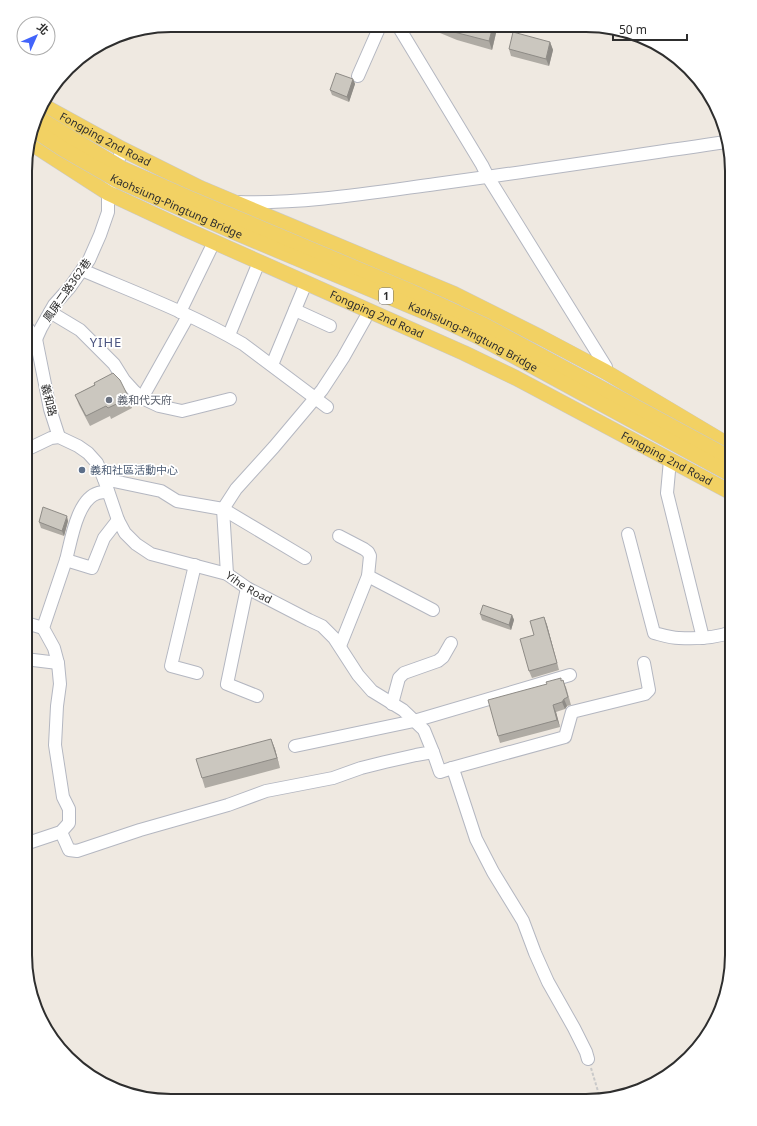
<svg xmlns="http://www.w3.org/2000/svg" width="757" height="1126" viewBox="0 0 757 1126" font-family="'Noto Sans','Noto Sans TC',sans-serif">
<rect width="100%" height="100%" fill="#efe9e1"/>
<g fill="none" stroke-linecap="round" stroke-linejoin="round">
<g stroke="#b4b7c1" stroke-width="14">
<g id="minor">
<polyline points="398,26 482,165 488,177 606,367 606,372"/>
<polyline points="358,76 380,26"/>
<path d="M 238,202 C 304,204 370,193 436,184 C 533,171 629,156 726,142"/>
<path d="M 82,270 C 136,293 192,314 243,344 L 327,407"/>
<polyline points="295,310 330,326"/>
<polyline points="50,312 80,330 114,364 124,380 134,391 142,398 159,406 182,411 230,399"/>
<polyline points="180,312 214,242"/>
<polyline points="26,326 36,339 50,409 59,437"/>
<polyline points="229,335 259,262"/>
<polyline points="36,339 41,328 54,305 70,287 89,260 100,235 108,212 108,193 122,149"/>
<polyline points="272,365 306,283"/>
<polyline points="142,398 188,316"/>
<path id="s1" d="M 26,450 L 51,438 L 59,437 L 78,446 L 88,453 L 97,463 L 104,479 L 118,520 L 125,533 L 136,544 L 151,554 L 227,574 L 247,588 L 309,620 L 322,626 L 334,638 L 358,675 L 372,691 L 403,710 L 424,730 L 433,752 L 416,755 L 385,762 L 361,768 L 333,778 L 266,791 L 228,805 L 140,830 L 77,851 L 69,850 L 61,832"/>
<polyline points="670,460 667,493 703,638"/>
<polyline points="104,479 161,491 177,501 223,509 305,558"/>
<path d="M 628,534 L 654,633 C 662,635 671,638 679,638 C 696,639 715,638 732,632"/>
<polyline points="339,536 364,549 368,552 370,556 368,576 340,646"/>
<path d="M 66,560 C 71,541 77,499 98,493 C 101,492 105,492 108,492"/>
<polyline points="195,565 171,666 197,673"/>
<polyline points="227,574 223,509 236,489 274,447 322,390 343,358 365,319"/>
<polyline points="368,576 433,610"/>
<polyline points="247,588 227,684 257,696"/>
<polyline points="26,623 43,628"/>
<polyline points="25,659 58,663"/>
<polyline points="392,704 399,678 404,673 438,661 443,657 451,643"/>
<polyline points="295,746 414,721 570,675"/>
<polyline points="433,752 440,772 452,768 454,772 476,839 493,872 523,921 535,953 548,982 574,1028 586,1052 588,1059"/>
<polyline points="452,768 565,737 572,712 645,694 649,690 644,663"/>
<polyline points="25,844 61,832 69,823 69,809 63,797 55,745 57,706 60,684 58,663 54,648 43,628 66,560 92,568 104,538 118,520"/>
</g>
</g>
<g stroke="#c9c9c9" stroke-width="16">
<g id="major">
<path id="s2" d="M 42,105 L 122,149 L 200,188 L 454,294 L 540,337 L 606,372 L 732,447"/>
<path id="s3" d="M 29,142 L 108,193 L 185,229 L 464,353 L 516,378 L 732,493"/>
</g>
</g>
<polyline stroke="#c9c9c9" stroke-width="2" stroke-dasharray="3 2" stroke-linecap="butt" points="591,1068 600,1098"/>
<use href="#minor" stroke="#fff" stroke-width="12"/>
<use href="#major" stroke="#f2d163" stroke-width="15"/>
<g stroke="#c9c9c9" stroke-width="16" stroke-linecap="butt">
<g id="major-bridge">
<polyline points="38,118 71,138 121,168 189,198 412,292 484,325 732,459"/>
<path id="s4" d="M 34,130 L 63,149 L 117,180 L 234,232 L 437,317 L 479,337 L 732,475"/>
</g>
</g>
<use href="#major-bridge" stroke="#f2d163" stroke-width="15"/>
</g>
<g fill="#afaba4">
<polygon points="423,26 494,26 496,33 492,50 457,40"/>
<polygon points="550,42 553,50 549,66 511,56 509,49"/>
<polygon points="353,79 355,84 349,102 332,95 330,90"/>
<polygon points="94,383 129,398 132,408 111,419 110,416 90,426 79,405 75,395 94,385"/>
<polygon points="68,521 64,536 41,528 39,522"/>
<polygon points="480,614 512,615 514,620 511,630 482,620"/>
<polygon points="544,617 547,625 559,670 532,678 529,671 534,635"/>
<polygon points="562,681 566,687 571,705 567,706 565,709 556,712 560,727 500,743 498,736 547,684"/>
<polygon points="271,739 275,749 280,768 205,788 202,778"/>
</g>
<g fill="#8e8b86">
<polygon points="493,26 494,26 496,33 492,50 489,41"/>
<polygon points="550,42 553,50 549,66 546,59"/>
<polygon points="353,79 355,84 349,102 347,97"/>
<polygon points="67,516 68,521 64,536 62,531"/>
<polygon points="512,615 514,620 511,630 509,625"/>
<polygon points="544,617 547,625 559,670 557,663"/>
<polygon points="564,699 567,706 565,709 562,702"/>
<polygon points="553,705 556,712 560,727 557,720"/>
<polygon points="271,739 275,749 280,768 277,758"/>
</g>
<g fill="#cbc7bf" stroke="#8e8b86">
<polygon points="440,26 493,26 489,41 454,32"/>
<polygon points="513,32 550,42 546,59 509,49"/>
<polygon points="336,73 353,79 347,97 330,90"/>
<polygon points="113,373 120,380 129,398 108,408 106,406 86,416 75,395 95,385 94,383"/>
<polygon points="43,507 67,516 62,531 39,522"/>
<polygon points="483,605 512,615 509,625 480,614"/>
<polygon points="544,617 557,663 529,671 520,639 534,635 530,621"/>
<polygon points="561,678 561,681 563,680 568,697 564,699 562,702 553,705 557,720 498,736 488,700 547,684 546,682"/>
<polygon points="271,739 277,758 202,778 196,759"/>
</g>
<circle fill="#6b7280" stroke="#fff" stroke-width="1.5" cx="109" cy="400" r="4"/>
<circle fill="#5c6f8a" stroke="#fff" stroke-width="1.5" cx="82" cy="470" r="4"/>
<g text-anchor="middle" stroke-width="3.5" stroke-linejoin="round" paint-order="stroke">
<rect fill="#fff" stroke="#6d6d6d" stroke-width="1" x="379" y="288" width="14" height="16" rx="3"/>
<g font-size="10" font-weight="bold" fill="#2e2e2e">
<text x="386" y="300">1</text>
</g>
<g font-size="11" fill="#2e2e2e" stroke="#fff">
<text dy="4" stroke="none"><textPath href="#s2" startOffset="72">Fongping 2nd Road</textPath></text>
<text dy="4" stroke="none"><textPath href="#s4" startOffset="162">Kaohsiung-Pingtung Bridge</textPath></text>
<text transform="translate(67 290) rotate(-55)" y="4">鳳屏二路362巷</text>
<text dy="4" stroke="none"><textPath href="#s3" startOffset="389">Fongping 2nd Road</textPath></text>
<text dy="4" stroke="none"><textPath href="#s4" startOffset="486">Kaohsiung-Pingtung Bridge</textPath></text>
<text transform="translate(49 400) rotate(76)" y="4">義和路</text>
<text dy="4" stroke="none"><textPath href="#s3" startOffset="713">Fongping 2nd Road</textPath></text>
<text dy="4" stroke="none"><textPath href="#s1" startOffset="296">Yihe Road</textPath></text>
</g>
<g font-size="11" fill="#5b616d" stroke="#fff" text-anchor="start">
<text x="117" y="404">義和代天府</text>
</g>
<g font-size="11" fill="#4e5e75" stroke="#fff" text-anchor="start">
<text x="90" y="474">義和社區活動中心</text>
</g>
<g font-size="13" letter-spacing="1" fill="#4d5680" stroke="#fff">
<text x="106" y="347">YIHE</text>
</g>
</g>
<path d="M0 0H757V1126H0ZM171 32H586A139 139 0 0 1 725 171V955A139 139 0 0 1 586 1094H171A139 139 0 0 1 32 955V171A139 139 0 0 1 171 32Z" fill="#fff" fill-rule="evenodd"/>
<path fill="none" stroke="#2e2e2e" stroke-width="2" d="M171 32H586A139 139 0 0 1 725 171V955A139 139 0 0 1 586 1094H171A139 139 0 0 1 32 955V171A139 139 0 0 1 171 32Z"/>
<g transform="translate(36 36) rotate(45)"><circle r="19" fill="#ffffff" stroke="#ababab"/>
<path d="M0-3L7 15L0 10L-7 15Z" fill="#4264fb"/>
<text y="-6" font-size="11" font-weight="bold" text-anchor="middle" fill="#2e2e2e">北</text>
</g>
<path d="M613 34v6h74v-6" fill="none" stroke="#2e2e2e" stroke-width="2"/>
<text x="619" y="34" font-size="12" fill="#2e2e2e" stroke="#ffffff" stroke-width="3" paint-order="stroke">50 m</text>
</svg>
